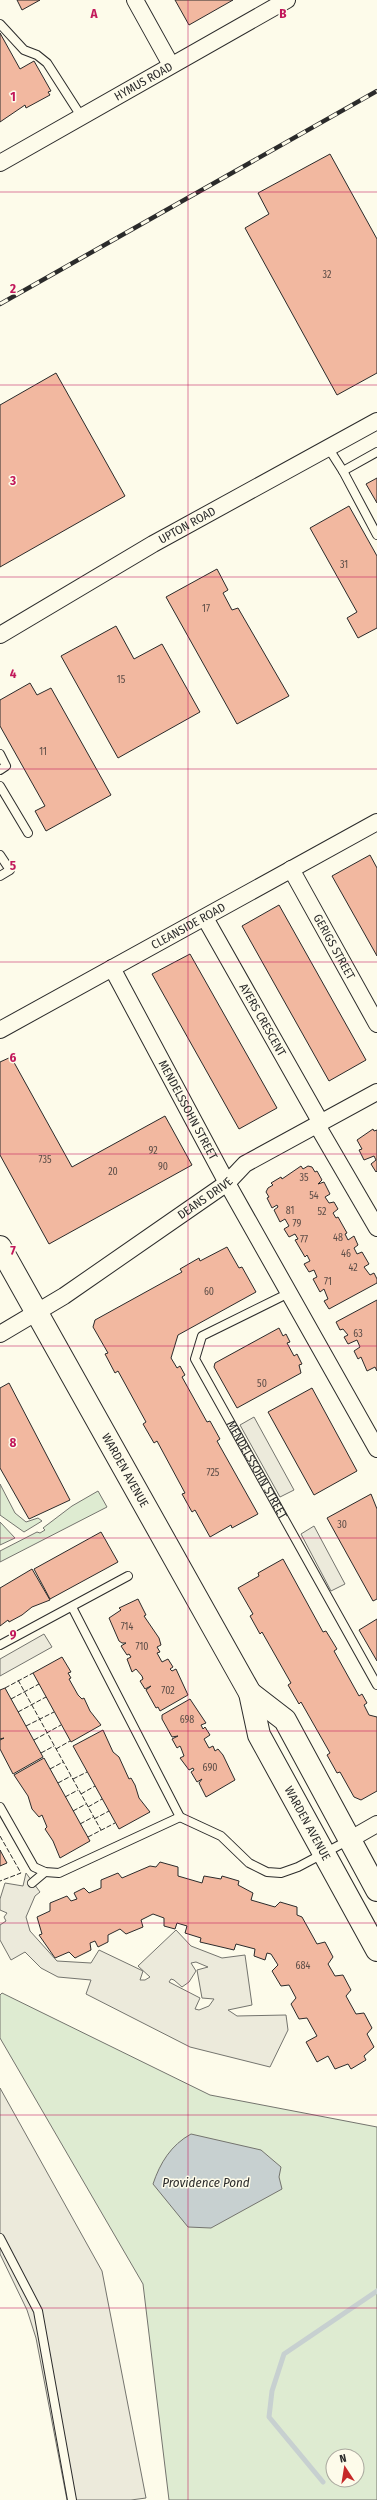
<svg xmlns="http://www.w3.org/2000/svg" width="377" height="2500" viewBox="0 0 377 2500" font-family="'Fira Sans Condensed',sans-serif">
<rect width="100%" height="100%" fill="#fdfbea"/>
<g fill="#deebd1" stroke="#74746e" fill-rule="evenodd">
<polygon points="0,1484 15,1513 26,1522 38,1518 42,1521 24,1532 0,1515"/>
<polygon points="98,1491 107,1507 0,1562 0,1551 37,1532 40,1533 45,1530 43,1528 72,1506"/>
<polygon points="0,1522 15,1538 0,1545"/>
<path d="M 2,1993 L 210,2095 L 377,2127 L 377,2500 L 169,2500 L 143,2284 L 0,2038 L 0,1995 ZM 333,2456 L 357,2456 L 357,2480 L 333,2480 Z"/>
</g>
<g fill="#eceadb" stroke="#74746e" fill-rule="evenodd">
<polygon points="254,1417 294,1490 280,1497 240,1425"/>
<polygon points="314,1526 345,1584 331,1591 301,1534"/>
<polygon points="44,1634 52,1647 0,1676 0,1659"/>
<path d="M 26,1873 L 40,1892 L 35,1896 L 26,1917 L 30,1931 L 57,1961 L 91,1963 L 99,1950 L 143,1971 L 140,1980 L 145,1980 L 150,1977 L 138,1966 L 176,1930 L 191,1946 L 222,1958 L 245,1955 L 252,2005 L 228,2010 L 237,2016 L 286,2015 L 288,2030 L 270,2067 L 190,2047 L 86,1994 L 91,1980 L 58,1977 L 41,1968 L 25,1952 L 11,1960 L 0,1940 L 0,1925 L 6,1921 L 4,1917 L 7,1913 L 0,1910 L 0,1899 L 5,1883 L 23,1886 ZM 196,1962 L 208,1967 L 197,1970 L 202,1998 L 214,1999 L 209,2006 L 199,2010 L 195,2009 L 200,1998 L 169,1982 L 171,1979 L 174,1980 L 182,1987 L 189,1982 L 196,1971 L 191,1963 Z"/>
<polygon points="0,2088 102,2271 146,2498 131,2500 67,2500 36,2338 27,2310 0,2254"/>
</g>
<path fill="#c7d0d0" stroke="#74746e" d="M 191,2134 L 261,2150 L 281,2167 L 279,2177 L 282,2189 L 211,2228 L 188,2227 L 153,2184 C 160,2163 171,2145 191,2134 Z"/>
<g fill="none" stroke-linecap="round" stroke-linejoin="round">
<polyline stroke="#c7d0d0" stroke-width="5" points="323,2482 269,2417 272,2391 284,2354 377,2291"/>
</g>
<g fill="#f2b8a0" stroke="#2b2b2b">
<polygon points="17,0 40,0 22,10"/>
<polygon points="175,0 233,0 189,25"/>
<polygon points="0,33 20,69 34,61 51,91 48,92 50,95 26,108 25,105 0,122"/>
<polygon points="330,154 377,239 377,373 337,395 245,228 269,214 258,193"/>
<polygon points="56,373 125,496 0,567 0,405"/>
<polygon points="377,478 377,503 366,484"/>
<polygon points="349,506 377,556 377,628 358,638 347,618 357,612 310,528"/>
<polygon points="217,569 228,590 223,593 232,610 238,608 289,696 237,724 166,597"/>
<polygon points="116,626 134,659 162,644 200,712 118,758 61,656"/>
<polygon points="30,683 37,695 51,688 111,795 46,831 35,811 45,806 0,726 0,700"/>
<polygon points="370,855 377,868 377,956 332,876"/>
<polygon points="279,905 366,1060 329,1081 242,926"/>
<polygon points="190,954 277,1108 239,1129 152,974"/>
<polygon points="11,1057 72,1167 165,1116 192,1165 49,1244 0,1155 0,1062"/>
<polygon points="373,1129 374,1131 377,1130 377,1171 376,1172 371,1164 376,1160 374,1156 364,1160 359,1150 362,1149 357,1140"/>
<polygon points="301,1166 303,1169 308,1166 312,1167 315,1172 317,1171 322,1180 318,1184 324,1182 330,1194 325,1197 329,1203 334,1202 338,1209 333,1213 336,1218 338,1217 347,1233 345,1234 348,1240 354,1236 358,1245 354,1248 357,1254 362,1252 369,1264 364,1267 370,1275 374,1273 377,1279 377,1283 329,1309 324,1301 328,1299 324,1289 320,1292 313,1279 317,1277 314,1270 309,1272 304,1264 310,1261 307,1255 305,1257 295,1240 298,1239 295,1234 289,1237 284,1229 289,1226 285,1219 280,1222 274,1210 278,1207 277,1205 272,1208 267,1198 269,1197 266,1192 268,1188 273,1185 271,1183 281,1177 282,1179"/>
<polygon points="227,1247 239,1268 242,1267 256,1292 178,1335 171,1358 177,1368 180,1366 185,1375 182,1377 207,1422 210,1421 220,1439 217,1441 258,1514 232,1528 231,1525 210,1537 195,1510 192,1512 182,1494 185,1493 157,1441 154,1443 143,1424 146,1422 118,1371 115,1373 105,1354 108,1353 93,1327 95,1320 182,1272 180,1269 199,1258 200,1261"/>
<polygon points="377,1300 377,1371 375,1367 367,1371 361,1357 358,1359 354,1351 360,1347 357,1340 348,1344 344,1337 348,1335 343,1329 340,1330 336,1322"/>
<polygon points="279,1328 283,1336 286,1334 290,1342 287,1343 294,1356 297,1354 302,1364 299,1365 301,1373 237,1408 214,1367 215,1363"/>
<polygon points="9,1383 70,1500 29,1519 0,1468 0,1388"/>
<polygon points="312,1388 357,1471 314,1495 268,1412"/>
<polygon points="371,1494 377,1509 377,1599 373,1601 327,1518"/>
<polygon points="101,1532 118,1562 50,1599 34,1569"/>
<polygon points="283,1559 323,1632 326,1631 337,1649 334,1651 359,1696 362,1694 367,1703 364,1705 369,1715 377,1717 377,1791 361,1800 354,1797 340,1772 337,1773 327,1755 330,1753 301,1702 299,1704 288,1685 291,1683 262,1632 260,1634 250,1616 253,1614 238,1588 259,1576 258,1573"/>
<polygon points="32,1569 50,1600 32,1607 22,1615 9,1622 8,1620 0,1626 0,1588"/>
<polygon points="138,1599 146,1615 144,1616 159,1638 161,1645 157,1647 160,1652 157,1653 162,1662 168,1659 173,1667 170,1669 172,1671 176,1669 188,1695 160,1711 158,1707 156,1708 146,1690 151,1686 145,1689 140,1681 143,1679 142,1676 136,1669 132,1672 127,1659 131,1657 129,1654 127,1655 121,1646 126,1643 122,1643 119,1641 109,1618 121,1610 119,1608"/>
<polygon points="377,1619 377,1661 359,1630"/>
<polygon points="62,1657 71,1672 68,1673 71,1678 69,1679 78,1695 82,1699 84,1698 90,1711 101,1725 71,1742 33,1673"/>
<polygon points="5,1688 43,1757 13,1774 0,1749 0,1740 4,1738 0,1739 0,1690"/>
<polygon points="190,1699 206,1723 201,1725 203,1729 205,1727 210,1735 204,1739 209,1748 213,1746 215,1751 218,1749 223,1755 235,1780 206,1797 199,1783 202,1779 197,1782 191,1772 194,1770 193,1768 189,1770 180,1758 184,1756 181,1748 180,1746 177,1748 172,1739 178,1736 172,1737 162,1719 162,1715"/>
<polygon points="103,1730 113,1752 119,1757 129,1779 131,1778 135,1785 139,1798 150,1812 119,1829 73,1746"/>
<polygon points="44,1758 90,1841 60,1858 53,1841 45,1829 47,1827 42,1815 39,1817 32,1809 28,1796 14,1775"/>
<polygon points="0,1850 7,1863 0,1866"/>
<polygon points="160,1862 178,1867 178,1876 202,1883 204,1876 221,1879 222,1876 239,1881 238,1885 253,1893 251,1900 275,1907 280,1902 297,1907 297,1915 302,1917 317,1944 325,1942 333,1957 328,1964 335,1976 343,1975 351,1990 346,1996 356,2014 364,2013 372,2028 367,2034 374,2047 364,2056 366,2060 351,2069 348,2064 335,2069 328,2056 317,2062 306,2042 317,2036 307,2018 299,2019 291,2004 296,1998 289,1985 281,1986 272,1971 278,1965 271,1954 267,1953 265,1960 254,1956 255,1949 236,1944 234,1950 200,1942 201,1938 185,1933 187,1926 177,1923 175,1929 164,1926 164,1918 153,1914 141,1920 143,1927 126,1934 120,1929 108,1935 108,1942 98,1947 95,1941 90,1943 91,1950 75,1958 69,1952 55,1958 39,1935 42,1934 37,1917 50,1911 50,1903 67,1896 71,1901 77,1899 74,1893 84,1888 89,1893 101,1888 101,1880 118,1873 122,1878 150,1866 156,1867"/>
</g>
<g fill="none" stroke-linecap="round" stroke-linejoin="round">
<g stroke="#2b2b2b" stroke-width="10">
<g id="lane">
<polyline points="0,24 24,50 37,55 47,63 81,116"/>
<polyline points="329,449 343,471 377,452"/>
<polyline points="343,471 377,535"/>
<polyline points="0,754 6,766 0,770"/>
<polyline points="0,786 28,833"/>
<polyline points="0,855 10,870 0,876"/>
<path id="s1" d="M 289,1293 L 202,1336 L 195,1359 L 377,1685"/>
<polyline points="72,1607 180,1817 221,1836 249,1863 267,1872 281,1873 298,1867 349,1840"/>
<polyline points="0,1645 128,1576"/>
<polyline points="0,1807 34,1867 45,1872 59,1873 180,1817"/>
<polyline points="32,1883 45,1872"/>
<polyline points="0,2238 38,2311 72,2500"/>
</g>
</g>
<g stroke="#2b2b2b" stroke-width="18">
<g id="street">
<polyline points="135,0 171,65"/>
<path id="s2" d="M 0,163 L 287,0"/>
<path id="s3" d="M 0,635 L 153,544 L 377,421"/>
<path id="s4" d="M 291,869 L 377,1024"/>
<path id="s5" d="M 205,918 L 321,1123"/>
<path id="s6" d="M 112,968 L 227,1183 L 377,1449"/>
<path id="s7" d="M 0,1030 L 377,822"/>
<polyline points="317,1125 377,1228"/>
<path id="s8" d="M 0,1334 L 64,1296 L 227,1183 L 245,1164 L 377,1092"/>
<polyline points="349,1840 377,1824"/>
</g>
</g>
<g stroke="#2b2b2b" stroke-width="24">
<g id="secondary">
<path id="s9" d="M 0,1247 L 250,1693 L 259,1735 L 377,1950"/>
<polyline points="250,1693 285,1720 377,1890"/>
</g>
</g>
<use href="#lane" stroke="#fdfbea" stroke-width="8"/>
<use href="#street" stroke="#fdfbea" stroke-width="16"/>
<use href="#secondary" stroke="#fdfbea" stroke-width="22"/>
<g stroke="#2b2b2b" stroke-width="4.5">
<polyline id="rail" points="0,304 377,91"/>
</g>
<use href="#rail" stroke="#fdfbea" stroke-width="3" stroke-dasharray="9" stroke-linecap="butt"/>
<g stroke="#2b2b2b" stroke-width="1" stroke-dasharray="5 2" stroke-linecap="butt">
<polyline points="18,1680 101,1830"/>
<polyline points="5,1688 33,1673"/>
<polyline points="11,1699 39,1684"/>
<polyline points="18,1712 46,1697"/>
<polyline points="26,1726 54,1712"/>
<polyline points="34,1740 61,1725"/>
<polyline points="56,1749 70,1741"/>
<polyline points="41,1753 54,1746"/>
<polyline points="50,1769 63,1762"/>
<polyline points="73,1779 87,1772"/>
<polyline points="58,1783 71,1776"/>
<polyline points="81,1794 95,1786"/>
<polyline points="65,1797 78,1790"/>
<polyline points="88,1807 102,1799"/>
<polyline points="73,1811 86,1804"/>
<polyline points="94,1819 109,1811"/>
<polyline points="80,1824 93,1817"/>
<polyline points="0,1836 21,1873 0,1881"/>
<polyline points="88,1837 115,1823"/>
</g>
</g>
<path fill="none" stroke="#c2185b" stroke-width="1" stroke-opacity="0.55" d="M 188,0 L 188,2500M 0,192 L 377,192M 0,385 L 377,385M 0,577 L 377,577M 0,769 L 377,769M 0,962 L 377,962M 0,1154 L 377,1154M 0,1346 L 377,1346M 0,1538 L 377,1538M 0,1731 L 377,1731M 0,1923 L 377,1923M 0,2115 L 377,2115M 0,2308 L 377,2308"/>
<g text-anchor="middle" stroke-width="3" stroke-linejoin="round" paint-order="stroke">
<g font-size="10" fill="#5d4e48">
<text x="327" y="278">32</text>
<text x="344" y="568">31</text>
<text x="206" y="612">17</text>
<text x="121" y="683">15</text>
<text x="43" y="755">11</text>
<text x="153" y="1154">92</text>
<text x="45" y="1163">735</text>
<text x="163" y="1170">90</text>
<text x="113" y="1175">20</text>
<text x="304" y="1181">35</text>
<text x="314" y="1199">54</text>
<text x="290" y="1214">81</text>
<text x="322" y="1215">52</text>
<text x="297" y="1227">79</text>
<text x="338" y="1241">48</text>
<text x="304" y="1243">77</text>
<text x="346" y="1257">46</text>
<text x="353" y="1271">42</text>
<text x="328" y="1285">71</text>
<text x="209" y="1295">60</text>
<text x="358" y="1337">63</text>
<text x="262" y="1387">50</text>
<text x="213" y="1476">725</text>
<text x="342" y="1528">30</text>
<text x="127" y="1630">714</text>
<text x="142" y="1650">710</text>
<text x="168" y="1694">702</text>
<text x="187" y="1723">698</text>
<text x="210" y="1771">690</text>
<text x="303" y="1969">684</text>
</g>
<g font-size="12" fill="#2b2b2b" stroke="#fdfbea">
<text dy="4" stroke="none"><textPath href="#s2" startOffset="165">HYMUS ROAD</textPath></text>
<text dy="4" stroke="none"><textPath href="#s3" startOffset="217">UPTON ROAD</textPath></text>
<text dy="4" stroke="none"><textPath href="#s7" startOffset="215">CLEANSIDE ROAD</textPath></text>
<text dy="4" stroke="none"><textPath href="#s4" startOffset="89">GERIGS STREET</textPath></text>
<text dy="4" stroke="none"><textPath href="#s5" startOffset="117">AYERS CRESCENT</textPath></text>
<text dy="4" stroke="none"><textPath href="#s6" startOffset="161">MENDELSSOHN STREET</textPath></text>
<text dy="4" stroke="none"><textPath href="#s8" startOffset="246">DEANS DRIVE</textPath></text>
<text dy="4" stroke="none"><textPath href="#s9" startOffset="256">WARDEN AVENUE</textPath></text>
<text dy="4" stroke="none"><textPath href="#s1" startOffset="248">MENDELSSOHN STREET</textPath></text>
<text dy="4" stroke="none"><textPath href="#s9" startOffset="655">WARDEN AVENUE</textPath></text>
</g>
<g font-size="13" font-style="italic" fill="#2b2b2b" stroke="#fdfbea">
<text x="206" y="2187">Providence Pond</text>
</g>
</g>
<g font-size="13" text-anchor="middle" font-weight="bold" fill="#c2185b" stroke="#fdfbea" stroke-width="3" stroke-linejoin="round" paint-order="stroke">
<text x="94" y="18">A</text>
<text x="283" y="18">B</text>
<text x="13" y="101">1</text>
<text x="13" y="293">2</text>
<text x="13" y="485">3</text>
<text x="13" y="678">4</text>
<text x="13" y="870">5</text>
<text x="13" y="1062">6</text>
<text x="13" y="1255">7</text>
<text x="13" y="1447">8</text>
<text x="13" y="1639">9</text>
</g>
<g transform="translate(345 2468) rotate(348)"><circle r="19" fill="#fdfbea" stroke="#a9a89e"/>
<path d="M0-3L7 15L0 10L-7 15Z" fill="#c62828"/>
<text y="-6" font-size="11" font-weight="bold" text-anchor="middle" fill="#2b2b2b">N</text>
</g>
</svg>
